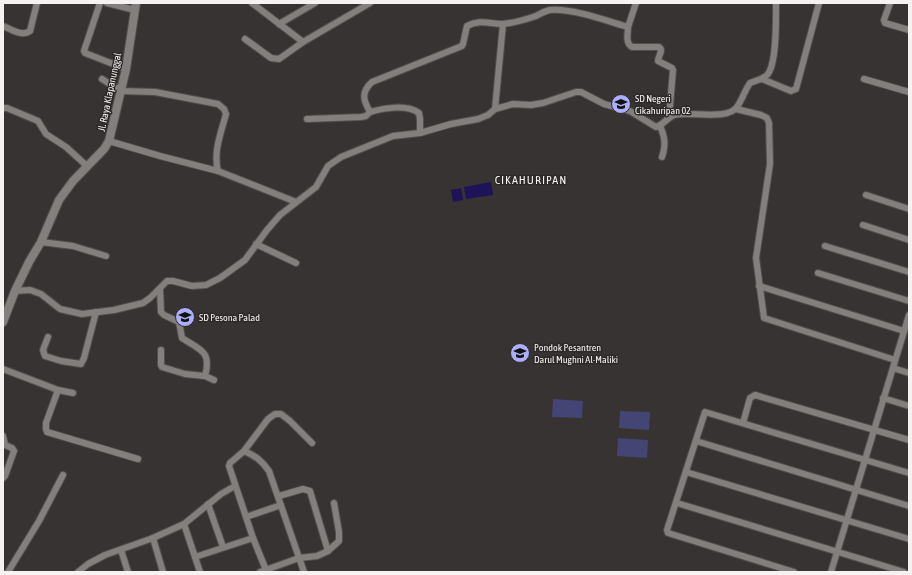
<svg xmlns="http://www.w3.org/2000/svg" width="912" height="575" viewBox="0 0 912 575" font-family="'Asap Condensed',sans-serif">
<rect width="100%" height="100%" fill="#373332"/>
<g fill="#444574">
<polygon points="553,399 583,401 582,418 552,417"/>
<polygon points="620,411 650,412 649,430 619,428"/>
<polygon points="618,438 648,440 647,458 617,456"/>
</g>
<g fill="#1e1259">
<polygon points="491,182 493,195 466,199 464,187"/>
<polygon points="461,188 463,200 453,202 451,190"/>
</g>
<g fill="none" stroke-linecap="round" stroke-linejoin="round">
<g stroke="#524f4e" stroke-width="8">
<g id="minor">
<polyline points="100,3 84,51 85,53 126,69"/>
<polyline points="107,3 135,10"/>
<polyline points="252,3 303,42"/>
<polyline points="890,3 884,20 885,23 909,30"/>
<polyline points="279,24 315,3"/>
<path d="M 3,26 C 11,29 22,37 30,31 L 37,3"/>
<polyline points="628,27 636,3"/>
<polyline points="245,39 271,58 279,59 303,42 370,3"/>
<path d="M 102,79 L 121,91 L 155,92 L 218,104 L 224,109 L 226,114 C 221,133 213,152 218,171 L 296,202"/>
<polyline points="762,79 791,91 796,89 819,3"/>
<polyline points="864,79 909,92"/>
<polyline points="3,108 7,108 38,121 46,134 66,147 87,166"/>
<polyline points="495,109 503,24"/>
<polyline points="736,109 761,115 767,118 769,123 770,164 756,258 764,318 895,360"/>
<polyline points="307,119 361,117 366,116 370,112"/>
<path d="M 660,126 C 665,137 666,145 662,157"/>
<path d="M 420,133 L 420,119 L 419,113 C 407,104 384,108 370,112 C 363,100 361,92 372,82 L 462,46 L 463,44 L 467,26 C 480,19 490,24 503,24 C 513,23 524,20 533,17 C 539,15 544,11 550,10 C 572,8 607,21 628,27 C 628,34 625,43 632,47 L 659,47 C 664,50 658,56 658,61 L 672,68 L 673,70 L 669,118"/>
<polyline points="109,141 160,156 218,171"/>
<polyline points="866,195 909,209"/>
<polyline points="863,225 909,240"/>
<polyline points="41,242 73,246 106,256"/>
<polyline points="256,244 296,263"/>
<polyline points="825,246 909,272"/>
<polyline points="818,273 909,301"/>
<polyline points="759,286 904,331"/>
<path d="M 160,289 L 161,312 L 164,315 L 179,322 L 182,338 C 200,350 212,351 205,376 L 214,380"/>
<path d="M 15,291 L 30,290 L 41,294 L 60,309 L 82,314 L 114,310 L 143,303 L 150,298 L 167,281 L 173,281 L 192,286 L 206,285 L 220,278 L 245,260 L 267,230 L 280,215 L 316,187 L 328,166 L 341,157 L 393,136 L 420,133 L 451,124 L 478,119 L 488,115 L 495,109 L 513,104 L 531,105 L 543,103 L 576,92 L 581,92 L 604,104 L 630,111 L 656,127 C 663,125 667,118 674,115 C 689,111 727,121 737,107 C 742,100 745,90 750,83 C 756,80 762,80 767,75 C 777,65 776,18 776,3"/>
<polyline points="48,337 43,350 45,356 61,361 81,364 84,358 96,312"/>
<polyline points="161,350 161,365 162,367 185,374 205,376"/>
<polyline points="893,368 909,373"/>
<polyline points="3,369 58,390 73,393"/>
<polyline points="58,390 46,423 46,429 47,432 138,459"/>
<polyline points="883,398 909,406"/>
<polyline points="743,423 750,398 755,395 909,440"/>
<polyline points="3,436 5,445 12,448 14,451 5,476 3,478"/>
<polyline points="696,441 909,506"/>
<path d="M 244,451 C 256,456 262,461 269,471 L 304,572"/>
<polyline points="686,472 909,539"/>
<polyline points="677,503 904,572"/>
<polyline points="208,504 223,547"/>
<polyline points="246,517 281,505"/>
<polyline points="184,524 200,572"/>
<polyline points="153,538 163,572"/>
<polyline points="121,550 128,572"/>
<polyline points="328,551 339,541 339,532 334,503"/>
<polyline points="195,557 253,538"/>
<polyline points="266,570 253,538 229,466 230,463 244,451 268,419 275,414 281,414 290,421 312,443"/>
<polyline points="8,572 39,521 63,475"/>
<polyline points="78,572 88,564 105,555 153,538 184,524 221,494 235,486"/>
<polyline points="260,572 299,558 317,556 328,551 310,491 303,489 279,496"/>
<polyline points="794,572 668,533 667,530 705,412 909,473"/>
<polyline points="831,572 909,315"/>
</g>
</g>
<g stroke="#524f4e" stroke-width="10">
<polyline id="tertiary" points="3,322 15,291 29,262 41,242 59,200 73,181 104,149 109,141 126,69 136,3"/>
</g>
<use href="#minor" stroke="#837f7d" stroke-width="6"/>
<use href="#tertiary" stroke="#837f7d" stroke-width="8"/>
</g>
<defs>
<g id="school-disc" transform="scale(1)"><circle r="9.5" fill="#abaffb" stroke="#2d2928"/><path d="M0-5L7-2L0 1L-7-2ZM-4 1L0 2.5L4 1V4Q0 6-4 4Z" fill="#111"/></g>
</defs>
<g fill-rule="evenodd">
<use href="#school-disc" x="621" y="104"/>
<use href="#school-disc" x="185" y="317"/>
<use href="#school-disc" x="520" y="353"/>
</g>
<g text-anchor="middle" stroke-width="3" stroke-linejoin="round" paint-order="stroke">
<g font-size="10" fill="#f5f2f1" stroke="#2d2928">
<text transform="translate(109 92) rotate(-78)" y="4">Jl. Raya Klapanunggal</text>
</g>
<g font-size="10" fill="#f5f2f1" stroke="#2d2928" text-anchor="start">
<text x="635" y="102">SD Negeri<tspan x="635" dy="12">Cikahuripan 02</tspan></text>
<text x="199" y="321">SD Pesona Palad</text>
<text x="534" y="351">Pondok Pesantren<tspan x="534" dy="12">Darul Mughni Al-Maliki</tspan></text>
</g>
<g font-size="12" letter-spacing="1" fill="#f5f2f1" stroke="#2d2928">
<text x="531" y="184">CIKAHURIPAN</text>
</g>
</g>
<rect width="912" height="575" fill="none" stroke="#f5f2f1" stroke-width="8"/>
</svg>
